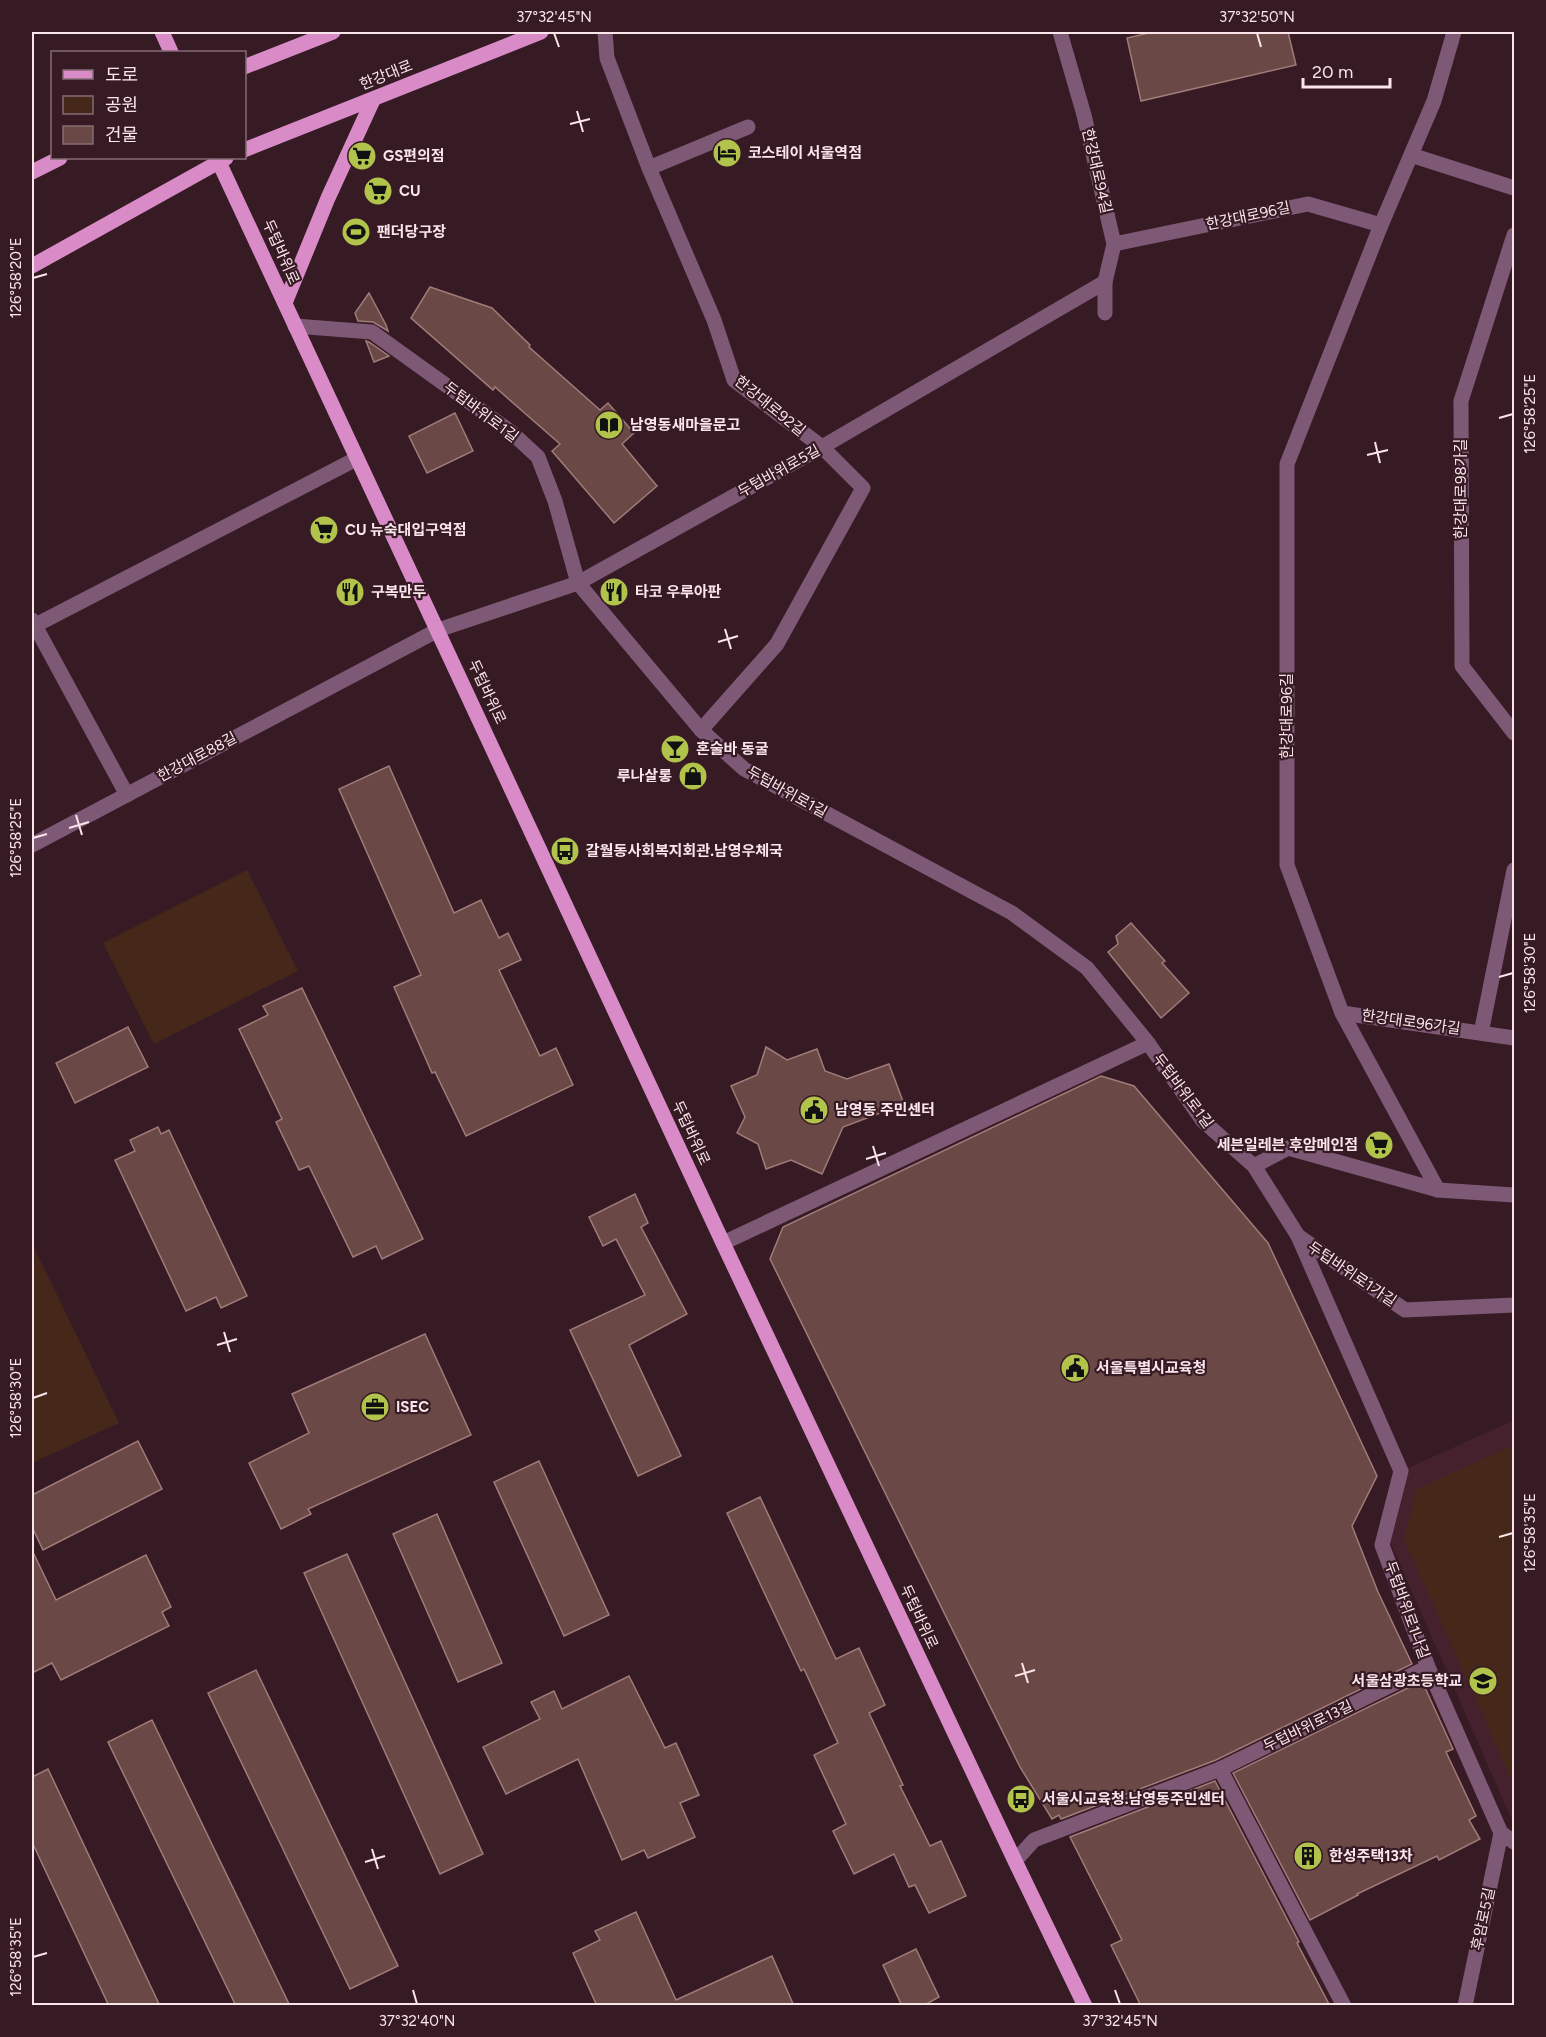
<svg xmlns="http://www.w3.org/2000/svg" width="1546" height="2037" viewBox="0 0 1546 2037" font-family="Figtree,'Noto Sans KR',sans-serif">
<rect width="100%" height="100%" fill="#361a24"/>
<polygon fill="#44212d" points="1514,1420 1514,1825 1388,1537 1406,1469"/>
<g fill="#45281a">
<polygon points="247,870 298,971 154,1044 103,943"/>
<polygon points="32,1243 119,1423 32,1463"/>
<polygon points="1514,1445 1514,1785 1404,1539 1417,1489"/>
</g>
<g fill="#6a4846" stroke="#a07b79" stroke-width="1.5">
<polygon points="1153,32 1288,32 1296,65 1141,101 1127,38"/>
<polygon points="430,287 492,308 530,345 529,347 600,410 608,403 634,433 622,444 657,486 614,523 552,451 560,444 495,387 493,390 411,318"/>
<polygon points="369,293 386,325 388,331 373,322 358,321 355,313"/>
<polygon points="366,341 369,342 389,356 374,362"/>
<polygon points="455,413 473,451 427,473 409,436"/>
<polygon points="389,766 454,913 481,900 499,938 508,933 521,960 499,970 540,1056 556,1048 573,1085 466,1136 435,1072 432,1073 394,987 421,975 339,789"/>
<polygon points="1131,923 1165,961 1162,963 1189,993 1161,1018 1108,952 1118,944 1116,936"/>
<polygon points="302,988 423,1239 382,1259 376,1246 353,1257 309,1166 299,1170 276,1122 282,1119 239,1029 268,1015 263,1006"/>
<polygon points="128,1027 148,1067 75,1103 56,1063"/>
<polygon points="766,1047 787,1060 817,1049 825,1071 847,1079 889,1064 904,1104 843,1127 822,1174 791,1160 766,1169 758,1144 737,1133 745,1117 731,1086 757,1075"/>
<polygon points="1101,1076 1134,1086 1268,1243 1377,1476 1352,1526 1378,1592 1412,1664 1216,1760 1061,1819 1059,1815 1052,1819 1020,1767 770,1259 783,1227"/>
<polygon points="158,1127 161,1134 169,1130 247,1296 221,1308 216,1297 186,1311 115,1160 135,1151 130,1140"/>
<polygon points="635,1194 648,1223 641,1227 687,1314 629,1345 681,1456 638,1476 570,1330 645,1295 616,1239 603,1246 589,1217"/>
<polygon points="425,1334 471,1435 308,1509 311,1514 281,1529 249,1463 309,1433 292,1394"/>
<polygon points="138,1441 162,1489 43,1550 32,1527 32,1495"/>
<polygon points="539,1461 609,1615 564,1636 494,1482"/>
<polygon points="760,1497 836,1659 859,1648 885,1705 869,1713 903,1785 900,1786 930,1846 941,1841 966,1896 929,1913 915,1885 909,1887 894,1854 854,1874 833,1831 846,1824 814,1755 838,1743 804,1669 801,1671 727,1513"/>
<polygon points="437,1514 502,1663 458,1682 393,1534"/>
<polygon points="32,1550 56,1600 146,1555 171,1607 162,1612 169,1626 61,1680 52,1663 32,1673"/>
<polygon points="347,1554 483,1854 440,1874 304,1573"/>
<polygon points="256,1670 398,1966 350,1989 208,1693"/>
<polygon points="629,1676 665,1748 676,1743 699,1795 680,1803 695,1837 648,1858 644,1850 622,1860 578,1759 506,1794 483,1747 540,1719 531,1702 554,1691 562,1709"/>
<polygon points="1422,1681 1453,1749 1446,1752 1476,1816 1469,1820 1480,1839 1439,1860 1437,1856 1357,1894 1358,1895 1310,1920 1233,1773"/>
<polygon points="152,1720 290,2006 236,2006 108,1742"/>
<polygon points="48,1769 160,2006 109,2006 32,1842 32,1777"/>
<polygon points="1215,1781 1299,1942 1297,1943 1330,2006 1141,2006 1111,1945 1122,1940 1070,1837"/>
<polygon points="636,1912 676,2000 772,1956 794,2006 597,2006 573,1953 600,1940 595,1931"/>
<polygon points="916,1949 939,1997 923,2006 902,2006 883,1965"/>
</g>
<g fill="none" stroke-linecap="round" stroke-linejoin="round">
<g stroke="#7e5975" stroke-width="15">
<polyline points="605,32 607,58 649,168 714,320 734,380 822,447 863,488 777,644 701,730"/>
<polyline points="1060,32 1084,115 1114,244 1105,282 1105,313"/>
<polyline points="1411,155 1514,188"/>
<polyline points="649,168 748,127"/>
<polyline points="1514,235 1461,401 1462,666 1514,733"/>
<polyline points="1114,244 1308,204 1381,225"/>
<polyline points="295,326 372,332 511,432 538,457 555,501 578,583 701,730 744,769 1012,913 1087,968 1148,1043 1203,1121 1254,1166 1298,1236 1401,1471 1382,1545 1428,1667 1501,1833 1514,1842"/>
<polyline points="32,620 127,795"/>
<polyline points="32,627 356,459"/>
<polyline points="32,845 438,630 578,583 822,447 1105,282"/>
<polyline points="1342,1013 1514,1038"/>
<polyline points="1481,1033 1514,870"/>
<polyline points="1254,1166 1288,1148 1438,1190 1514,1195"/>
<polyline points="1438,1190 1342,1013 1287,865 1287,464 1381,225 1434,101 1454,32"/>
<polyline points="1298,1236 1405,1310 1514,1305"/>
<polyline points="723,1243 1148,1043"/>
<polyline points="1220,1769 1344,2006"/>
<polyline points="1015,1861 1034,1840 1220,1769 1428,1667"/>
<polyline points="1465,2006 1501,1833"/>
</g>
<g stroke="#d88bc7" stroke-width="15">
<polyline points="162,32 171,52"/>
<polyline points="244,67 333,32"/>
<polyline points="244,150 541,32"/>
<polyline points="217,158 723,1243 1015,1861 1085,2006"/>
<polyline points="32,172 60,158"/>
<polyline points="32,266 226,158"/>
<polyline points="285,303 328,198 373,100"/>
</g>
</g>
<path fill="none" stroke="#fae5eb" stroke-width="2" d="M 554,33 L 559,47M 1257,33 L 1261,47M 577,111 L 583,132M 570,124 L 590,119M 33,278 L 47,274M 1499,418 L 1513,414M 1375,442 L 1380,463M 1367,455 L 1388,450M 725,629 L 731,649M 718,642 L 738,636M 76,815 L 82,835M 69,828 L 89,822M 33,838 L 47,834M 1499,977 L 1513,973M 873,1146 L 879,1166M 866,1159 L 886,1153M 224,1332 L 230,1352M 217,1345 L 237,1339M 33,1398 L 47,1393M 1499,1537 L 1513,1533M 1022,1663 L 1028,1683M 1015,1676 L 1035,1670M 372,1849 L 378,1869M 365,1862 L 385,1856M 33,1957 L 47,1953M 413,1990 L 417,2004M 1115,1990 L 1120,2004"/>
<defs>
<g id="hotel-disc" transform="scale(1.5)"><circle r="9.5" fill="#b2c34c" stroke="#361a24"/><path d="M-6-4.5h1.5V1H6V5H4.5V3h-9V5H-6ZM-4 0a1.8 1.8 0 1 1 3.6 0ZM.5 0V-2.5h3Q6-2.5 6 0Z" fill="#111"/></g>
<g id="supermarket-disc" transform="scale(1.5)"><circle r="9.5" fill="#b2c34c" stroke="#361a24"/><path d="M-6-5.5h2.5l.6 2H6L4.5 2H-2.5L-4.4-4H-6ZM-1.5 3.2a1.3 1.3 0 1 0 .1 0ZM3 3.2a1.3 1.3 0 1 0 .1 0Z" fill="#111"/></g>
<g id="stadium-disc" transform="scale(1.5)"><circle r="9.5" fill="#b2c34c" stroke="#361a24"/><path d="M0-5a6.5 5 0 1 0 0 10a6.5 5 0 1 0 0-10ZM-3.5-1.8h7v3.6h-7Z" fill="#111"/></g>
<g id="library-disc" transform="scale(1.5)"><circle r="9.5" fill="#b2c34c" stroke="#361a24"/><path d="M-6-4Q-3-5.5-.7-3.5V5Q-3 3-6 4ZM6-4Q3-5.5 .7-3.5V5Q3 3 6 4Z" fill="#111"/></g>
<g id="restaurant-disc" transform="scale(1.5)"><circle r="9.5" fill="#b2c34c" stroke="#361a24"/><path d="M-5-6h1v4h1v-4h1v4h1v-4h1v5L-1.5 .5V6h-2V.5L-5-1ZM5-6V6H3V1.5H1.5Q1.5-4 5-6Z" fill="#111"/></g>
<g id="bar-disc" transform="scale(1.5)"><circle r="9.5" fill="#b2c34c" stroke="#361a24"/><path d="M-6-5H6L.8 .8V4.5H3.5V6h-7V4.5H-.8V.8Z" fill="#111"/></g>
<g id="shop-disc" transform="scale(1.5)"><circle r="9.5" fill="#b2c34c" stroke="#361a24"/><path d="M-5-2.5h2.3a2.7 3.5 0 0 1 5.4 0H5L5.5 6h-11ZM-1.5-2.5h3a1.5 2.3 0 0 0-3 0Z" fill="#111"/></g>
<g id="bus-disc" transform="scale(1.5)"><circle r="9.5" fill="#b2c34c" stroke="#361a24"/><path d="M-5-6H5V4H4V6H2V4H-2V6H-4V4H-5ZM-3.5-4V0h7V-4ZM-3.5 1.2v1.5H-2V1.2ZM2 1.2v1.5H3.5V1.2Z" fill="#111"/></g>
<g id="civic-disc" transform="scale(1.5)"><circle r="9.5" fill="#b2c34c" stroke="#361a24"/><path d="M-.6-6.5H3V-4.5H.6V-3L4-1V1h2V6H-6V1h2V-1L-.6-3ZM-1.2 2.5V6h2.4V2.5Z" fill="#111"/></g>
<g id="office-disc" transform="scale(1.5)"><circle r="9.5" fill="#b2c34c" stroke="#361a24"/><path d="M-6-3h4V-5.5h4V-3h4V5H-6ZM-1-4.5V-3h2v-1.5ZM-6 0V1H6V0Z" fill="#111"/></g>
<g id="school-disc" transform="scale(1.5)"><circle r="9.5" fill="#b2c34c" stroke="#361a24"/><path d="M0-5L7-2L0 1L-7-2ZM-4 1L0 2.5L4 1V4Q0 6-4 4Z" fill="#111"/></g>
<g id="building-disc" transform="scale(1.5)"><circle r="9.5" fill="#b2c34c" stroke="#361a24"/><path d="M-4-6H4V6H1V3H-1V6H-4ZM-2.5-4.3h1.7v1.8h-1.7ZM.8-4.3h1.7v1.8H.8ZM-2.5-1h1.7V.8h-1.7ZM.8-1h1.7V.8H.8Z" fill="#111"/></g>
</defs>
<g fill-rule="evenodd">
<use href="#hotel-disc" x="727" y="153"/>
<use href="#supermarket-disc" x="362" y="156"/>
<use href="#supermarket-disc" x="378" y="191"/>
<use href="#stadium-disc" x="356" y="232"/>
<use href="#library-disc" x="609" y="425"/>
<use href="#supermarket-disc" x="324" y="530"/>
<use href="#restaurant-disc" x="350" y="592"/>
<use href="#restaurant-disc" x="614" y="592"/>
<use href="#bar-disc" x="675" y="749"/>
<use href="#shop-disc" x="693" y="776"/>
<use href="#bus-disc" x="565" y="851"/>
<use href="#civic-disc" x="814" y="1110"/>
<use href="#supermarket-disc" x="1379" y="1145"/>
<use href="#civic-disc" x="1075" y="1368"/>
<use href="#office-disc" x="375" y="1407"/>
<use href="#school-disc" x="1483" y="1681"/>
<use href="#bus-disc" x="1021" y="1799"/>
<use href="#building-disc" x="1308" y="1856"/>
</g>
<g text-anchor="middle" stroke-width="4.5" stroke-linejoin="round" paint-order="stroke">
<g font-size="15" fill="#fae5eb" stroke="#361a24">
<text transform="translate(386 75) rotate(-22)" y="5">한강대로</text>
<text transform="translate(1097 171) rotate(77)" y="5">한강대로94길</text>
<text transform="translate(1248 216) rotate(-12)" y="5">한강대로96길</text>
<text transform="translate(281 252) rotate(66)" y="5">두텁바위로</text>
<text transform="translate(770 406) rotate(39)" y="5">한강대로92길</text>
<text transform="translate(481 412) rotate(37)" y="5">두텁바위로1길</text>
<text transform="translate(779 471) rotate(-29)" y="5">두텁바위로5길</text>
<text transform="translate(1461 489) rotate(-90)" y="5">한강대로98가길</text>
<text transform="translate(487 692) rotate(65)" y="5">두텁바위로</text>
<text transform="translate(1287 716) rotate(-90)" y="5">한강대로96길</text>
<text transform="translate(197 757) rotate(-28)" y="5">한강대로88길</text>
<text transform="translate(787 792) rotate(29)" y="5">두텁바위로1길</text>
<text transform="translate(1411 1022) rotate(8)" y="5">한강대로96가길</text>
<text transform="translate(1183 1091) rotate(53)" y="5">두텁바위로1길</text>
<text transform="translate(691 1133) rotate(65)" y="5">두텁바위로</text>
<text transform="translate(1352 1274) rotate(34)" y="5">두텁바위로1가길</text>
<text transform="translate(1407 1610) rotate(70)" y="5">두텁바위로1나길</text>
<text transform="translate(919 1617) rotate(65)" y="5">두텁바위로</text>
<text transform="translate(1308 1726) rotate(-26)" y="5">두텁바위로13길</text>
<text transform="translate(1483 1919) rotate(-78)" y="5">후암로5길</text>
</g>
<g font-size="15" font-weight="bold" fill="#fae5eb" stroke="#361a24" text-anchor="start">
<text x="748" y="158">코스테이 서울역점</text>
<text x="383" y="161">GS편의점</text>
<text x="399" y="196">CU</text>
<text x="377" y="237">팬더당구장</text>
<text x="630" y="430">남영동새마을문고</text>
<text x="345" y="535">CU 뉴숙대입구역점</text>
<text x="371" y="597">구복만두</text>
<text x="635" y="597">타코 우루아판</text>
<text x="696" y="754">혼술바 동굴</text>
<text x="672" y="781" text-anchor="end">루나살롱</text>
<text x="586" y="856">갈월동사회복지회관.남영우체국</text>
<text x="835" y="1115">남영동 주민센터</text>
<text x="1358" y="1150" text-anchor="end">세븐일레븐 후암메인점</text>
<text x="1096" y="1373">서울특별시교육청</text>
<text x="396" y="1412">ISEC</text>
<text x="1462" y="1686" text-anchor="end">서울삼광초등학교</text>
<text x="1042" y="1804">서울시교육청.남영동주민센터</text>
<text x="1329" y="1861">한성주택13차</text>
</g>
</g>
<rect width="1546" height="2037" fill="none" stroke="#361a24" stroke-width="66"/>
<rect x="51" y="51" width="195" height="108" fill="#361a24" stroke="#846b74" stroke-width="1.5"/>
<rect x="63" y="70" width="30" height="9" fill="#d88bc7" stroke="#846b74" stroke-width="1.5"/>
<text x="105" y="81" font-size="18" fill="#fae5eb">도로</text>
<rect x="63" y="96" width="30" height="18" fill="#45281a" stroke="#846b74" stroke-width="1.5"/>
<text x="105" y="111" font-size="18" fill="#fae5eb">공원</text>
<rect x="63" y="126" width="30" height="18" fill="#6a4846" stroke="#846b74" stroke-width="1.5"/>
<text x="105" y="141" font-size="18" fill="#fae5eb">건물</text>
<path d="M1303 78v9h87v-9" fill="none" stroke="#fae5eb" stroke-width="3"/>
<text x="1312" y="78" font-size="18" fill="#fae5eb" stroke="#361a24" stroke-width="4.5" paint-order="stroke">20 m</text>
<rect x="33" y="33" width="1480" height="1971" fill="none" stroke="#fae5eb" stroke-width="2"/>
<g font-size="15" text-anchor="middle" fill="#fae5eb">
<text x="554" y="22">37°32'45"N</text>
<text x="1257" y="22">37°32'50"N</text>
<text transform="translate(16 278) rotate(-90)" y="5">126°58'20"E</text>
<text transform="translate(1530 414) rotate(-90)" y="5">126°58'25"E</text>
<text transform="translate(16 838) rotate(-90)" y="5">126°58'25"E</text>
<text transform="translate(1530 973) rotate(-90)" y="5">126°58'30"E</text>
<text transform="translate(16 1398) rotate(-90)" y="5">126°58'30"E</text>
<text transform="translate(1530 1533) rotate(-90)" y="5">126°58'35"E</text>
<text transform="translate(16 1957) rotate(-90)" y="5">126°58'35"E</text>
<text x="417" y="2026">37°32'40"N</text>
<text x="1120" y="2026">37°32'45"N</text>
</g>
</svg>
